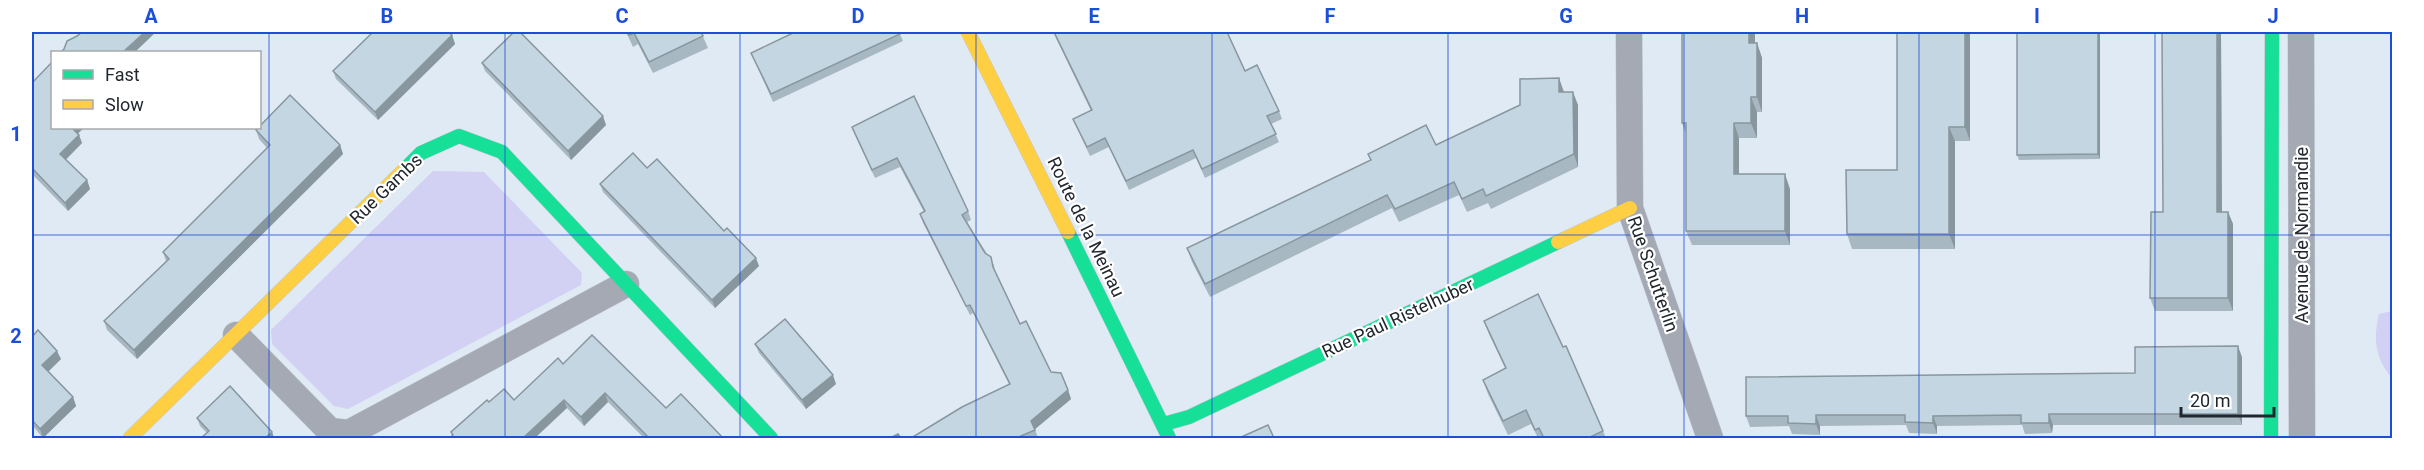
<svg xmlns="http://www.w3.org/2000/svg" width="2424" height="470" viewBox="0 0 2424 470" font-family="Roboto,sans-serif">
<rect width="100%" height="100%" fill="#e0eaf4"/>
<g fill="#d2d0f3">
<polygon points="433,171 484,172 582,273 581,285 348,409 334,406 272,344 271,330"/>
<path d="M 2392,311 L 2392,378 C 2375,359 2373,338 2379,314 Z"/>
</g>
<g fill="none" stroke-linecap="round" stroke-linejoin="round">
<g stroke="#bfc7cf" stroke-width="27">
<g id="street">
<polyline points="1629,32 1630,208 1710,438"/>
<polyline points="2301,32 2302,438"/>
<polyline points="236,335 330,431 349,433 626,284"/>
</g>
</g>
<g stroke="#bfc7cf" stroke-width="15">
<g id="fast">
<polyline points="406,168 421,153 459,136 502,152 771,438"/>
<polyline points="1068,232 1169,438"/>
<polyline points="1164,424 1189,417 1558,242"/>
<polyline points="2271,438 2272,32"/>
</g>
</g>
<g stroke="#bfc7cf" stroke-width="15">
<g id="slow">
<polyline points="968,32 1068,232"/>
<polyline points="1558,242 1630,208"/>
<polyline points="130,438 406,168"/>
</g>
</g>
<use href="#street" stroke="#a4a9b3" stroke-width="26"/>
<use href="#fast" stroke="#16e098" stroke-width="14"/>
<use href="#slow" stroke="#ffcf43" stroke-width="14"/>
</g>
<g fill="#a8b8c2">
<polygon points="626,32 701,32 708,48 653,73 638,44 633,47"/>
<polygon points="899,32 903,41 773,102 751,53"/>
<polygon points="1053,32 1227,32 1245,71 1279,111 1282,119 1271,124 1279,142 1205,178 1196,158 1129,190 1109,147 1090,156 1083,141 1073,119 1091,111"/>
<polygon points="1897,32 1970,32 1970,141 1955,141 1955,249 1852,249 1847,234 1897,170"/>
<polygon points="2017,32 2100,32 2100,159 2019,160 2017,155"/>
<polygon points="2162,32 2221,32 2222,212 2228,212 2233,224 2233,311 2155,311 2150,298 2163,212"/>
<polygon points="452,35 455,44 378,120 336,79 333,71"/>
<polygon points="1755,43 1757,43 1762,58 1762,112 1757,112 1757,138 1739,138 1739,174 1790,189 1790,245 1692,245 1686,231 1686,134 1682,123"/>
<polygon points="482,63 606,125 571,160 485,71"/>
<polygon points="32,83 52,128 84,128 78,133 82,143 66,160 87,180 90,189 68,211 33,175 32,176"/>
<polygon points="1564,92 1578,105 1578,167 1491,209 1488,203 1467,212 1459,195 1399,222 1392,208 1210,297 1192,262 1187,248"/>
<polygon points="914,96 968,211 971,220 967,222 994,265 995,272 1020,324 1051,372 1068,390 1071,399 1035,429 1038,438 911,438 1009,384 973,313 970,315 923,223 920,214 924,212 900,167 875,178 855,135 852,127"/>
<polygon points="256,130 340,145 343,154 137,359 107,330 104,321 166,261 163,252 267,148 259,139"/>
<polygon points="647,168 724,231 759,266 715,308 603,192 600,184"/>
<polygon points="1484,321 1603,431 1606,438 1538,438 1531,424 1508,435 1488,394 1483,380 1505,368 1489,334"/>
<polygon points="32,337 61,359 48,371 73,397 76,406 43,438 32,425"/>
<polygon points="755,344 836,384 806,409 759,353"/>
<polygon points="2242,357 2242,425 2053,425 2052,433 2025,434 2022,425 1937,426 1937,434 1909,433 1906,425 1820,426 1820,435 1792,434 1789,426 1750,427 1746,416 2135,373"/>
<polygon points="563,364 666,408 723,438 644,438 608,402 584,426 567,408 452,436 451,432 489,402 514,400"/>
<polygon points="197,418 272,432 274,438 201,438 207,433 200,426"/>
</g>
<g fill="#88969e">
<polygon points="145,32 156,32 135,52 123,52"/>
<polygon points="1749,32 1755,32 1755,58 1749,43"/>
<polygon points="1965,32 1970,32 1970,141 1965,127"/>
<polygon points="2098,32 2100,32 2100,159 2098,154"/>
<polygon points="2217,32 2221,32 2222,224 2217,212"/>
<polygon points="452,35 455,44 378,120 375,112"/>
<polygon points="1757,43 1762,58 1762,112 1757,97"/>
<polygon points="1559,78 1564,92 1559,92"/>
<polygon points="1573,92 1578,105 1578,167 1574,154"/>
<polygon points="1751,97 1757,112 1757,138 1751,123"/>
<polygon points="603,116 606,125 571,160 568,151"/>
<polygon points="1734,123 1739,138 1739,189 1734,174"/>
<polygon points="1949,127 1955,141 1955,249 1949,234"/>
<polygon points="72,128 84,128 75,136"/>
<polygon points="79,135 82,143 63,162 60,154"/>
<polygon points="340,145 343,154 137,359 134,350"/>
<polygon points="1785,174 1790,189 1790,245 1785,231"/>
<polygon points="87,180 90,189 68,211 65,203"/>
<polygon points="2228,212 2233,224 2233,311 2228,298"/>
<polygon points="756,258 759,266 715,308 712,300"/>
<polygon points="2238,346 2242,357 2242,425 2238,414"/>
<polygon points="57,351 61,359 46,374 42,365"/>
<polygon points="833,375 836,384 806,409 802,400"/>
<polygon points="1068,390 1071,399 1034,430 1031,421"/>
<polygon points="605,393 608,402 584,426 581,417"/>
<polygon points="73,397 76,406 43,438 40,429"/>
<polygon points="564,400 567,408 535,438 523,438"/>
<polygon points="2049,414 2053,425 2052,433 2049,423"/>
<polygon points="1816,415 1820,426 1820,435 1816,424"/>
<polygon points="1933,416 1937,426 1937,434 1933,423"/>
<polygon points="272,432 274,438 265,438"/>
</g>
<g fill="#c3d6e1" stroke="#88969e" stroke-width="1.5">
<polygon points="82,32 145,32 123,52 61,52 64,49 67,41 77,36"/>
<polygon points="373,32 448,32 452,35 375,112 333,71"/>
<polygon points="514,32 520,32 603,116 568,151 482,63"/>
<polygon points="627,32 701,32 703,36 649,62 634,33 629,35"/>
<polygon points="795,32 899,32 900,34 771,94 751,53"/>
<polygon points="1054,32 1227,32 1245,71 1257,65 1279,111 1267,116 1276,134 1202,169 1193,150 1126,181 1105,138 1087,147 1073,119 1092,110"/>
<polygon points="1682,32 1749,32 1749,43 1757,43 1757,97 1751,97 1751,123 1734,123 1734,174 1785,174 1785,231 1686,231 1686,123 1682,123"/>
<polygon points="1897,32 1965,32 1965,127 1949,127 1949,234 1847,234 1846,170 1897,170"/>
<polygon points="2017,32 2098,32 2098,154 2017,155"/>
<polygon points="2162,32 2217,32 2217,212 2228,212 2228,298 2150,298 2151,212 2163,212"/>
<polygon points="52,62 52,128 72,128 79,135 60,154 87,180 65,203 32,168 32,83"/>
<polygon points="1559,78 1559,92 1573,92 1574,154 1486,196 1483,189 1462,199 1454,182 1395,209 1387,195 1205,284 1187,248 1371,160 1368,154 1426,125 1436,145 1520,105 1520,79"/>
<polygon points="290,95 340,145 134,350 104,321 169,259 163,252 270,145 256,130"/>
<polygon points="914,96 968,211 962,215 985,253 991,257 993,267 1020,324 1026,321 1051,372 1061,373 1068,390 1031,421 1035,430 1016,438 911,438 962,407 1010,384 970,305 966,306 920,214 925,211 897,158 872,170 852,127"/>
<polygon points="633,153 647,168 657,159 724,231 727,228 756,258 712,300 600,184"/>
<polygon points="1538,294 1563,347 1566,346 1603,431 1588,438 1544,438 1539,428 1535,430 1526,410 1503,421 1483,380 1506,368 1484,321"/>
<polygon points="785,319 833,375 802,400 755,344"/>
<polygon points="38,330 57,351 42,365 73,397 40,429 32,420 32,337"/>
<polygon points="592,335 666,408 681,394 723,438 649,438 605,393 581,417 564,400 523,438 450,438 453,435 451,432 487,400 489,402 504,389 514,400 558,358 563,364"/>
<polygon points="2238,346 2238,414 2049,414 2049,423 2021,423 2021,415 1933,416 1933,423 1905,422 1905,415 1816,415 1816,424 1788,423 1788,416 1746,416 1746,377 2135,373 2135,347"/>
<polygon points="230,386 272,432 265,438 201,438 209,431 197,418"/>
<polygon points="1268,425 1274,438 1239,438"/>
<polygon points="898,434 901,438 890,438"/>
</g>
<path fill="none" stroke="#1d4ed8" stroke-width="1.5" stroke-opacity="0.55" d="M 269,32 L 269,438M 505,32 L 505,438M 740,32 L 740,438M 976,32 L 976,438M 1212,32 L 1212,438M 1448,32 L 1448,438M 1684,32 L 1684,438M 1919,32 L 1919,438M 2155,32 L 2155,438M 32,235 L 2392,235"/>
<g text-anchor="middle" stroke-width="4.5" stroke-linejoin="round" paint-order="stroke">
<g font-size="18" fill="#21272e" stroke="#fff">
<text transform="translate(386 189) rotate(-44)" y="6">Rue Gambs</text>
<text transform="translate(1086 227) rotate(64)" y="6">Route de la Meinau</text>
<text transform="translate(2302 235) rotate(-90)" y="6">Avenue de Normandie</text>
<text transform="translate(1653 274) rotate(71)" y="6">Rue Schutterlin</text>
<text transform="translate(1398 318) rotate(-25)" y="6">Rue Paul Ristelhuber</text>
</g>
</g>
<rect width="2424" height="470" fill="none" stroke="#ffffff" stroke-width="66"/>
<rect x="51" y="51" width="210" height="78" fill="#ffffff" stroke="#a6a9ab" stroke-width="1.5"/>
<rect x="63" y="70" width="30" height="9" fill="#16e098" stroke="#a6a9ab" stroke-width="1.5"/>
<text x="105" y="81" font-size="18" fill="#21272e">Fast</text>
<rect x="63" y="100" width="30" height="9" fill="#ffcf43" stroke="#a6a9ab" stroke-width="1.5"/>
<text x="105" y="111" font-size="18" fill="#21272e">Slow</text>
<path d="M2181 407v9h93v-9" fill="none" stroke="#21272e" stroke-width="3"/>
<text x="2190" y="407" font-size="18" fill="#21272e" stroke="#ffffff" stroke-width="4.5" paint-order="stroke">20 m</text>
<rect x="33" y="33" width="2358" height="404" fill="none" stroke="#1d4ed8" stroke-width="2"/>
<g font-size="20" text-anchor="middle" font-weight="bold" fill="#1d4ed8">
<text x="151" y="23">A</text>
<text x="387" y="23">B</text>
<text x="622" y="23">C</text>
<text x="858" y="23">D</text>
<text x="1094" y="23">E</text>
<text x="1330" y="23">F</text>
<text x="1566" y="23">G</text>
<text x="1802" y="23">H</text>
<text x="2037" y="23">I</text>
<text x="2273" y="23">J</text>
<text x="16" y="141">1</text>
<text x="16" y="343">2</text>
</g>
</svg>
